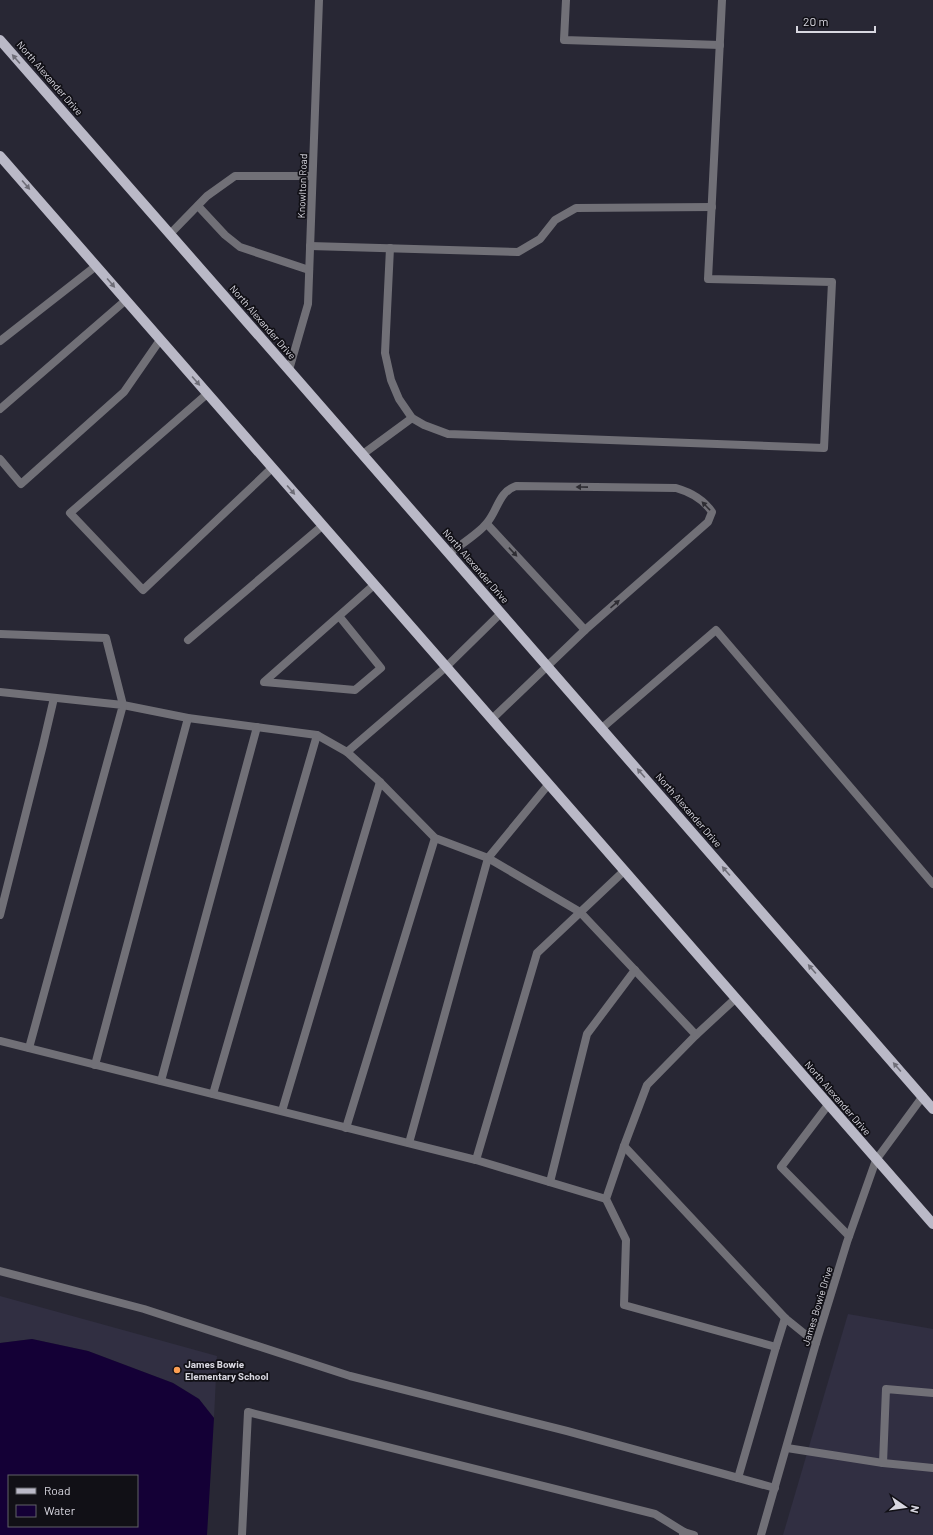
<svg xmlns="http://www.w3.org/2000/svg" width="933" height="1535" viewBox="0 0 933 1535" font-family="Barlow,sans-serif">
<rect width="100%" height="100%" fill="#282734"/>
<g fill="#312f42">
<polygon points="0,1296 217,1356 214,1418 199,1399 173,1383 88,1351 32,1339 0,1343"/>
<polygon points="848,1314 933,1329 933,1535 783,1535"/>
</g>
<path fill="#140036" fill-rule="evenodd" d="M 32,1339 L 88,1351 L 173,1383 L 199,1399 L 214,1418 L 207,1535 L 0,1535 L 0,1343 ZM 9,1476 L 137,1476 L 137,1526 L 9,1526 Z"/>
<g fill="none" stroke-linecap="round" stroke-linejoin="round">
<g stroke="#717077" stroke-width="8">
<polyline points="566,0 564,40 720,45"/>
<polyline points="198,206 225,235 240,247 309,270"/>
<polyline points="170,234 207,196 235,176 312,176"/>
<polyline points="310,246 518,252 540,239 555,220 576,208 712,207"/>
<polyline points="390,248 385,353 391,380 399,399 412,418 424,425 448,434 824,448 832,282 708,279 722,0"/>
<polyline points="0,341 96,266"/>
<polyline points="207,394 70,513 143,590 272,468"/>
<polyline points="0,409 126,300"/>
<polyline points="363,454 412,418"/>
<polyline points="0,459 21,484 124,392 160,340"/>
<polyline points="487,524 585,630"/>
<path d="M 450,553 C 460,545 479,533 486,524 C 498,511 498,492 516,486 L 676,488 C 690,492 704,500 712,512 L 708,522 L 585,630 L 492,719"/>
<polyline points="339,616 381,668 355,690 264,682 374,585"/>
<polyline points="0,634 106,638 123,705 188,718 317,735 347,752 446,667 501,613"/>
<polyline points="188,640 322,526"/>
<polyline points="0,692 123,705 29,1048"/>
<polyline points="602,728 716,630 933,884"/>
<polyline points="347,752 380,782 435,838 488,858 580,912 696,1035 647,1085 624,1146 606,1199 626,1240 624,1305 776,1347 738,1478"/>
<polyline points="0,915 43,745 54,698"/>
<polyline points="696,1035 735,999"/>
<polyline points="0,1041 476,1160 606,1199"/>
<polyline points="95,1065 188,718"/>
<polyline points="161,1081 257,727"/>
<polyline points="213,1094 317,735"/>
<polyline points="828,1105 781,1167 849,1236"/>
<polyline points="282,1111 380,782"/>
<polyline points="346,1128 435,838"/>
<polyline points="409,1143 488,858 548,785"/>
<polyline points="624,1146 785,1318 816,1343"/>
<polyline points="476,1160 537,953 624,871"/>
<polyline points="550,1182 587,1034 635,970"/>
<polyline points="0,1271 144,1309 350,1376 567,1431 775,1488"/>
<polyline points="776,1347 785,1318"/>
<polyline points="787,1448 883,1463 933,1468"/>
<polyline points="883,1463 886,1389 933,1393"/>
<polyline points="242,1535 248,1412 655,1514 684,1532"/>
<polyline points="683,1535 684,1532 694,1535"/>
</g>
<polyline stroke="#717077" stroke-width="8" points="289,370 308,304 319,0"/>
<polyline stroke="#717077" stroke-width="8" points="761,1535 816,1343 847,1242 876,1160 923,1096"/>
<g stroke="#bab9c7" stroke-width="10">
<polyline points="0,40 289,370 933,1109"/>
<polyline points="0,156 933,1224"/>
</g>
</g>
<defs><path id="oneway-solid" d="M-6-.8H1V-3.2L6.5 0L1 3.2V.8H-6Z"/></defs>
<g fill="#6e6d77">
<use href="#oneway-solid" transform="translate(16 59) rotate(-131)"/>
<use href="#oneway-solid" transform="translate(26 185) rotate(49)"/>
<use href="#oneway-solid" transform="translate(111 283) rotate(49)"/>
<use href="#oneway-solid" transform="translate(196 381) rotate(49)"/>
<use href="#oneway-solid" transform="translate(291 490) rotate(49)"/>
<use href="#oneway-solid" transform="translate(641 773) rotate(-131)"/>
<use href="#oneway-solid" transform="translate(726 871) rotate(-131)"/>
<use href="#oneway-solid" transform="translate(812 969) rotate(-131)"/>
<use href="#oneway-solid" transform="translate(897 1067) rotate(-131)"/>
</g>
<g fill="#2e2d33">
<use href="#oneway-solid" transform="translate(582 487) rotate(-179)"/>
<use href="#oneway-solid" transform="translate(706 506) rotate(-134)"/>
<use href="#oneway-solid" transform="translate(513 552) rotate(47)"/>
<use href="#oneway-solid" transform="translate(615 604) rotate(-41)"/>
</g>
<circle fill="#fc9e52" stroke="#111016" stroke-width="1.5" cx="177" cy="1370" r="4"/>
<g text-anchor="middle" stroke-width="3.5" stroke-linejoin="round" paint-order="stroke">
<g font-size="10" fill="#d8d7e0" stroke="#111016">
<text transform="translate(50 78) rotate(49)" y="4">North Alexander Drive</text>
<text transform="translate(302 186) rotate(-88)" y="4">Knowlton Road</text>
<text transform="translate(263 322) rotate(49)" y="4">North Alexander Drive</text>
<text transform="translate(476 566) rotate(49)" y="4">North Alexander Drive</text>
<text transform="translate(689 810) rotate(49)" y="4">North Alexander Drive</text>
<text transform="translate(838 1098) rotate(49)" y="4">North Alexander Drive</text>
<text transform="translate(817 1306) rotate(-73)" y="4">James Bowie Drive</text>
</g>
<g font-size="10" font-weight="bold" fill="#d8d7e0" stroke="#111016" text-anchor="start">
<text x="185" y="1368">James Bowie<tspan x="185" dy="12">Elementary School</tspan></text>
</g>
</g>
<rect x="8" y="1475" width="130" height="52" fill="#111016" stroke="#616067"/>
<rect x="16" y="1488" width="20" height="6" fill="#bab9c7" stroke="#616067"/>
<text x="44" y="1495" font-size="12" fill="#d8d7e0">Road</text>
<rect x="16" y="1505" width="20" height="12" fill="#140036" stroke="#616067"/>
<text x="44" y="1515" font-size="12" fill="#d8d7e0">Water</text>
<g transform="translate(905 1507) rotate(103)" stroke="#111016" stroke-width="3" paint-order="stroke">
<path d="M0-3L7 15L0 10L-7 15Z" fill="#d8d7e0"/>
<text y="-6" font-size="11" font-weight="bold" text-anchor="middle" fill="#d8d7e0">N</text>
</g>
<path d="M797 26v6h78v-6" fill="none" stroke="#d8d7e0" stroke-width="2"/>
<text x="803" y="26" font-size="12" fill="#d8d7e0" stroke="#111016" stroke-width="3" paint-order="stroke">20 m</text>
</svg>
